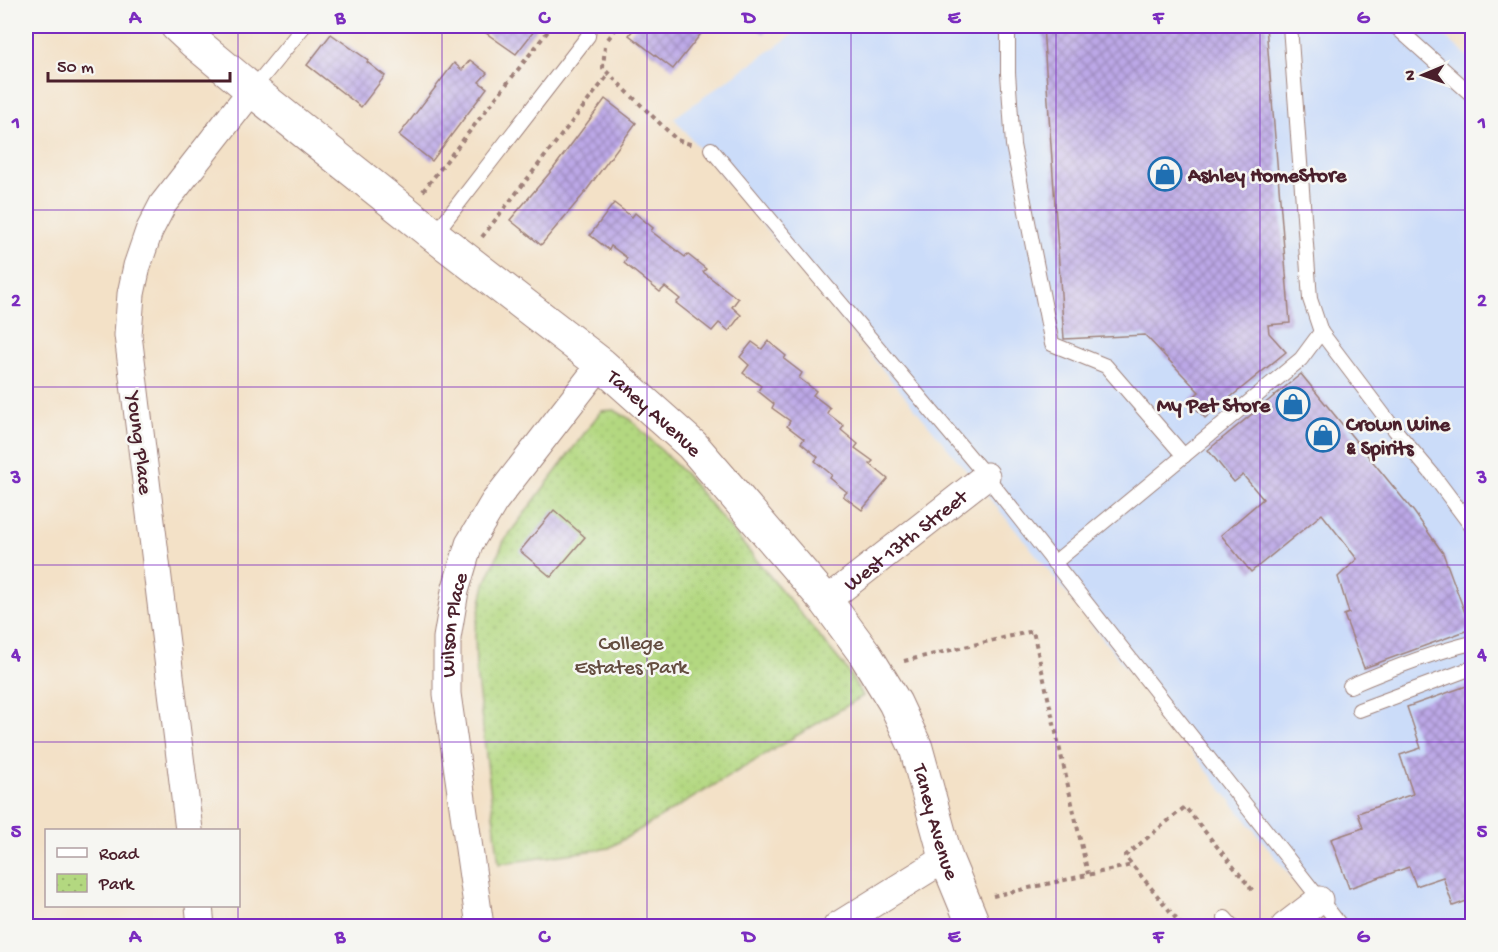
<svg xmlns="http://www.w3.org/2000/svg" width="1498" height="952" viewBox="0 0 1498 952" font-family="'Gochi Hand',sans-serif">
<defs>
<pattern id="park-dots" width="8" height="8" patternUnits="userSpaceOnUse" patternTransform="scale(1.5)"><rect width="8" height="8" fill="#b3d880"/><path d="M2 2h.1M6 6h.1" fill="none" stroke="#9bb96f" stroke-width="1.8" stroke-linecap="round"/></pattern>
<pattern id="building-cross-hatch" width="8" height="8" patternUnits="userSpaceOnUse" patternTransform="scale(1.5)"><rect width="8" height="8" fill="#bca8e7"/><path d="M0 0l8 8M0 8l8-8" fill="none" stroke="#9b88bb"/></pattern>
</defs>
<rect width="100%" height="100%" fill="#f6f6f2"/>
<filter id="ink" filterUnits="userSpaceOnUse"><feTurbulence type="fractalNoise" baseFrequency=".0167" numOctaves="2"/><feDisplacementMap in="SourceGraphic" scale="12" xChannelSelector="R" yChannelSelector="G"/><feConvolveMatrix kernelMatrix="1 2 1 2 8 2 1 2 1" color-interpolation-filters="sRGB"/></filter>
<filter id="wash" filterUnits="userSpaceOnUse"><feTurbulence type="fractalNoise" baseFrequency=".008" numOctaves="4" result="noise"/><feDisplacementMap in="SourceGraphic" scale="24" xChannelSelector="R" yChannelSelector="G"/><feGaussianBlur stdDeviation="1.35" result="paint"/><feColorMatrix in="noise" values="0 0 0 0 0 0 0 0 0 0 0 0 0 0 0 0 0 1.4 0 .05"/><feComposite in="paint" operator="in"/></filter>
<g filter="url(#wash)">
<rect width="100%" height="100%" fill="#f3e1c7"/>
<polygon fill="#cbdcf9" points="805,26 1433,26 1472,60 1472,926 1330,926 1038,557 674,118"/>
<polygon fill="url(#park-dots)" stroke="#7e7c56" stroke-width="1.5" points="614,410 630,419 686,475 845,667 863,696 609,848 499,864 476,671 475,630 485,584 504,541 601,411"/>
<g id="blocks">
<g fill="url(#building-cross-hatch)">
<polygon points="476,26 538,26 516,54"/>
<polygon points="636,26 707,26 673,69 629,35"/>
<polygon points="753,26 770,26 764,34"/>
<polygon points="1043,26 1266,26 1290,323 1268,325 1269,333 1286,352 1205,418 1189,401 1199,392 1145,335 1064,339"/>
<polygon points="331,34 368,60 367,62 385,76 361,107 307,65"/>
<polygon points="470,60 487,73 479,82 487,88 432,161 399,135 454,63 462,70"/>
<polygon points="605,99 636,123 583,195 541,245 510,220 553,169"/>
<polygon points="614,203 632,217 635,213 653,228 651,231 685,257 687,254 706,269 703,272 738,299 732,307 741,315 729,331 719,323 712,331 676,303 680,299 665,287 660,292 624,263 627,258 611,246 609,250 590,235"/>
<polygon points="768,341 786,356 784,359 802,373 799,378 816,391 813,395 830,408 827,413 844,426 841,430 858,444 855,448 873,461 870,464 888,479 862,510 843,496 847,492 830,478 832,475 815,461 818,457 801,443 804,439 787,426 790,421 772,408 774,404 758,391 761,386 743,373 749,365 740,357 752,342 762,349"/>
<polygon points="1301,374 1414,512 1443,553 1471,629 1364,668 1344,615 1349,613 1338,577 1357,559 1322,514 1251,572 1221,535 1263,499 1243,475 1234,482 1208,450"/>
<polygon points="554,510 585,537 551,577 520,551"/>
<polygon points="1472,684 1472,899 1453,906 1443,877 1416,886 1409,867 1349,888 1331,839 1363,828 1358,813 1413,794 1400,755 1421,748 1407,707"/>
</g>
</g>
</g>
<g filter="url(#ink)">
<use href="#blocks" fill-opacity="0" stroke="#9e8079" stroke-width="1.5"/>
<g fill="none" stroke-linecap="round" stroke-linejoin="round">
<g stroke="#9e8079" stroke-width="16">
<g id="lane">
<polyline points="1008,26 1008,73 1013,145 1052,344 1106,366 1184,456"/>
<polyline points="1290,26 1310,299 1321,332 1395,430 1433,475 1472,527"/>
<polyline points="1395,26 1472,95"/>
<polyline points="252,90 304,26"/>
<polyline points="711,149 986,476 1341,926"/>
<polyline points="434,235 588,36 589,26"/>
<polyline points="1054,563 1301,359 1321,332"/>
<path d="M 1350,686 C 1390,669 1430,653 1472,643"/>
<polyline points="1359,710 1472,668"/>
<polyline points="1225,918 1232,926"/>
</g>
</g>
<g stroke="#9e8079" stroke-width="29">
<g id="street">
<path id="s1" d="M 826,601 L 986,476"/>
<polyline points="189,830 128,335 131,294 137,266 149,231 163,204 252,90"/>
<polyline points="199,906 201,926"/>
<path id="s2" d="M 480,926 L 447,694 L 447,638 L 455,591 L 469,544 L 494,502 L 601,364"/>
<polyline points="837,926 946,858"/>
<polyline points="1285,926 1319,900"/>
</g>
</g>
<g stroke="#9e8079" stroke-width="35">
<g id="secondary">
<path id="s3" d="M 177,26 L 193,41 L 252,90 L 434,235 L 601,364 L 692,445 L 826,601 L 865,654 L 895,703 L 916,748 L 946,858 L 974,926"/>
</g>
</g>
<g stroke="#9e8079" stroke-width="4" stroke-dasharray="4.5 4.5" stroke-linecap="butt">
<polyline points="608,39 618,26"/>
<polyline points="605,46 603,68 609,74 677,140 693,145"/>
<polyline points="423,191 552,26"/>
<polyline points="482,237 609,74"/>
<polyline points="904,661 1033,631 1088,874"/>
<polyline points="26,880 31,926"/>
<polyline points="993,896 1132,865"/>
<polyline points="1182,926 1125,856 1185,807 1254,892"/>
</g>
<use href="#lane" stroke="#fff" stroke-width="14"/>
<use href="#street" stroke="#fff" stroke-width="27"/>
<use href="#secondary" stroke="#fff" stroke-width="33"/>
</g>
</g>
<path fill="none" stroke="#7b2cbf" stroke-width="1.5" stroke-opacity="0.55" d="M 238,26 L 238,830M 442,26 L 442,926M 647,26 L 647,926M 851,26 L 851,926M 1056,26 L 1056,926M 1260,26 L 1260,926M 26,210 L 1472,210M 26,387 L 1472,387M 26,565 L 1472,565M 26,742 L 1472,742M 238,906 L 238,926"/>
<defs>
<g id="shop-ring" transform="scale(1.725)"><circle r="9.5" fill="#f6f6f2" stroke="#1f6fb2" stroke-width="1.5"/><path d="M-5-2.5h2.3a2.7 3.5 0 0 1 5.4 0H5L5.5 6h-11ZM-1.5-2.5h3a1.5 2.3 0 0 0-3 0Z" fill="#1f6fb2"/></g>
</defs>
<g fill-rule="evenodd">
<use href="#shop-ring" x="1165" y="174"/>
<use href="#shop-ring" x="1293" y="404"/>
<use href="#shop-ring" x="1323" y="435"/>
</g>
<g text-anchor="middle" stroke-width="5" stroke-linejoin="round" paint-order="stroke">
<g font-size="21" font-weight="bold" fill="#4a1f2b" stroke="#f6f6f2" text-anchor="start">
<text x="1188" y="181">Ashley HomeStore</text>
<text x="1270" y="411" text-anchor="end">My Pet Store</text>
<text x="1346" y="430">Crown Wine<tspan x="1346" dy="24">&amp; Spirits</tspan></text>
</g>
<g font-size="21" fill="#4a1f2b" stroke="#f6f6f2">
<text dy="7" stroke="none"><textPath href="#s3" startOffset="615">Taney Avenue</textPath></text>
<text transform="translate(141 443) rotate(83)" y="7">Young Place</text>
<text dy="7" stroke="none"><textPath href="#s1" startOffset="100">West 13th Street</textPath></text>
<text dy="7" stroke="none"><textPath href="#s2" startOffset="304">Wilson Place</textPath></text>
<text dy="7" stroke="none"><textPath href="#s3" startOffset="1119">Taney Avenue</textPath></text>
</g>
<g font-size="21" fill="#644d40" stroke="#f6f6f2">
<text x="631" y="649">College<tspan x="631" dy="24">Estates Park</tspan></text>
</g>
</g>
<rect width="1498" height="952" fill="none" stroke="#f6f6f2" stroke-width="66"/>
<rect x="45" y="829" width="195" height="78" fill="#f6f6f2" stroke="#b1a0a2" stroke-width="1.5"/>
<rect x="57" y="848" width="30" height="9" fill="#ffffff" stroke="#b1a0a2" stroke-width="1.5"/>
<text x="99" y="859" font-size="18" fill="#4a1f2b">Road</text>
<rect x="57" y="874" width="30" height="18" fill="url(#park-dots)" stroke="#b1a0a2" stroke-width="1.5"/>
<text x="99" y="889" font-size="18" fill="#4a1f2b">Park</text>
<g transform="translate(1423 75) rotate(268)" stroke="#f6f6f2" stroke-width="4.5" paint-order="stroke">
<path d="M0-4.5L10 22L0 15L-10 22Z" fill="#4a1f2b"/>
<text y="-9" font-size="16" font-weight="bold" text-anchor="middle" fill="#4a1f2b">N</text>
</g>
<path d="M48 72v9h182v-9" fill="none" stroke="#4a1f2b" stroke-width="3"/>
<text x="57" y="72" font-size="18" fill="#4a1f2b" stroke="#f6f6f2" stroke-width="4.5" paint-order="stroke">50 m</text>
<rect x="33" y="33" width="1432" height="886" fill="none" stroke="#7b2cbf" stroke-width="2"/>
<g font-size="20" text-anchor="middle" font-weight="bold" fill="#7b2cbf">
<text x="135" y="23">A</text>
<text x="340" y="23">B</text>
<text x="544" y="23">C</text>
<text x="749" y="23">D</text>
<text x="954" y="23">E</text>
<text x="1158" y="23">F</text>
<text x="1363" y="23">G</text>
<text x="16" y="128">1</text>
<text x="1482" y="128">1</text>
<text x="16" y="306">2</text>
<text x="1482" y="306">2</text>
<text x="16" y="483">3</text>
<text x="1482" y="483">3</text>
<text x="16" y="660">4</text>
<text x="1482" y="660">4</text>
<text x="16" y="837">5</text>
<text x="1482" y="837">5</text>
<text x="135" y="942">A</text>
<text x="340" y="942">B</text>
<text x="544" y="942">C</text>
<text x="749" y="942">D</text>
<text x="954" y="942">E</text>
<text x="1158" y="942">F</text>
<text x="1363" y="942">G</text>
</g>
</svg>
